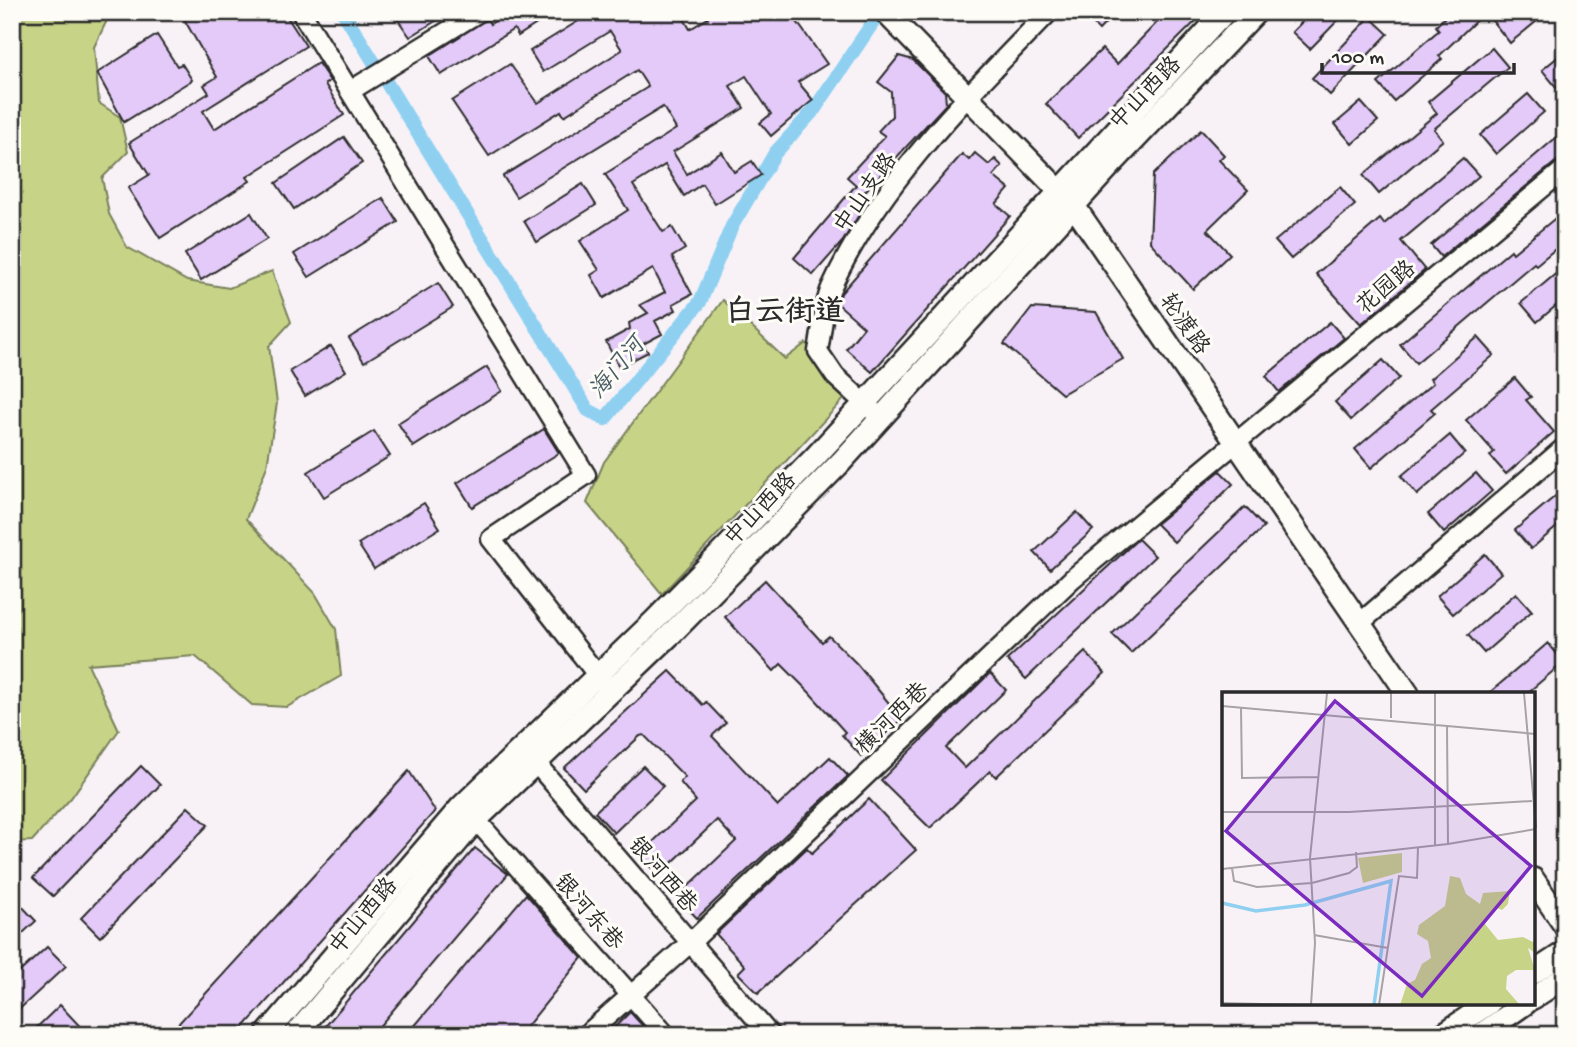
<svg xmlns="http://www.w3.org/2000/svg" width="1577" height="1047" viewBox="0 0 1577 1047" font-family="'Gochi Hand','LXGW WenKai TC',sans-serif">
<rect width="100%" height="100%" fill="#f8f2f7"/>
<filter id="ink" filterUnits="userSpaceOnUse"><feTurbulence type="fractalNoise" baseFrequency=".0143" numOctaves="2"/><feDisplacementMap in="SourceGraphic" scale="14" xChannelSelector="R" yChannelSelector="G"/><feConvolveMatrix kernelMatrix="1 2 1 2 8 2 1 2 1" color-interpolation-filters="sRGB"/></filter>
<g filter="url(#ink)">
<g fill="#c7d488" stroke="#79805a" stroke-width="2">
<polygon points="12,12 111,12 94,47 99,103 120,117 128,152 102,178 109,214 127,247 187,281 229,288 272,271 291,322 269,346 277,403 267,466 246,519 315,593 336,629 341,676 287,707 252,705 195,656 88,664 119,730 71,798 32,841 12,842"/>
<polygon points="723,300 785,359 806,343 846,397 662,594 587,503 604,462"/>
</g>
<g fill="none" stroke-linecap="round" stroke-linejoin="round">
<polyline stroke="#8fd0f1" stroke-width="14" points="343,12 588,410 605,419 700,302 732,226 775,153 814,110 880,12"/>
</g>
<g fill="#e4caf9" stroke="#2b2b2b" stroke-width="2">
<polygon points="180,12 284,12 306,46 203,111 214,129 318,63 330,81 325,84 344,115 247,177 250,181 160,238 128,188 149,175 129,143 209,93 204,85 217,77"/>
<polygon points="403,12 450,12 410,37 396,17"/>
<polygon points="509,12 555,12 518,36 514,29 441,75 429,56 487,19 490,24"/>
<polygon points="593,12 680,12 690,29 708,18 704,12 790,12 827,64 798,82 813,100 771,136 760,123 771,114 746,76 730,86 744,108 673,152 687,174 722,152 734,172 752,161 761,175 715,204 702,184 684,196 665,165 633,185 663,232 672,227 685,249 672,257 692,294 673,304 676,310 655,321 662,334 643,344 648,352 619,367 606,342 630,329 629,323 648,313 640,305 665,292 653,269 604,298 591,275 599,270 580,241 628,210 605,174 676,129 663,107 516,197 503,176 648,87 637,70 564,116 561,111 489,156 452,101 510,64 538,103 622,50 610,31 543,72 530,51"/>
<polygon points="1081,12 1116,12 1099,30"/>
<polygon points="1167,12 1205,12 1078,138 1046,104 1102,49 1117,64"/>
<polygon points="1312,12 1346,12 1310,49 1292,32"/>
<polygon points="1450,12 1485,12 1439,56 1442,59 1394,101 1378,83 1439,30 1436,26"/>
<polygon points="1485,12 1548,12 1510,43"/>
<polygon points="1370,17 1388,34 1330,95 1312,78"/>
<polygon points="157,35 177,66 182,64 192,80 124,122 97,73"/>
<polygon points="1492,48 1508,67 1434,129 1443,140 1379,194 1363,175 1437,113 1428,102"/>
<polygon points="1565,51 1565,81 1557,88 1542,70"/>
<polygon points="899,56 913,60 945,92 946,104 858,199 865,205 843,241 813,275 794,258 856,185 847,177 885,136 878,131 892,116 891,92 878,82"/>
<polygon points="1528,94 1544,112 1496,154 1480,135"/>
<polygon points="1361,102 1378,121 1352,144 1335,124"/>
<polygon points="1201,130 1224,155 1219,160 1248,190 1207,230 1230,254 1193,289 1150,242 1153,175"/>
<polygon points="1565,130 1565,158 1558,160 1441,257 1431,245"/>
<polygon points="344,137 362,163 294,209 276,183"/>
<polygon points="975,153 989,165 995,159 1002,166 993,176 1009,189 996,204 1010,216 872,372 846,349 864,327 838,304 841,293 962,154 969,160"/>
<polygon points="1463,158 1479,176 1401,241 1425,270 1361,324 1316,274 1380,219 1384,224"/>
<polygon points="583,184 596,205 537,242 524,221"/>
<polygon points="1340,187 1355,205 1291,259 1275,241"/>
<polygon points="383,198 398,222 309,277 294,254"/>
<polygon points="1565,210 1565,241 1536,265 1534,263 1416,363 1400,344 1511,250 1513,253"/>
<polygon points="251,213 267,239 201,280 185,254"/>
<polygon points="1565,266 1565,298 1537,322 1521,303"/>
<polygon points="438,283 453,307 364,362 349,338"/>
<polygon points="1032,308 1096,312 1123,359 1062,394 1004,344"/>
<polygon points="1330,322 1344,338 1279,392 1266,376"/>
<polygon points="1478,337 1494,355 1431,409 1435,413 1371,468 1355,449 1433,383 1430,379"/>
<polygon points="331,346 346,371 305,396 290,371"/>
<polygon points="1383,360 1399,378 1351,420 1335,402"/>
<polygon points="487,367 502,391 413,447 398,423"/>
<polygon points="1515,378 1531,397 1526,400 1554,432 1506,474 1490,456 1494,452 1466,420"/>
<polygon points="544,429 559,453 472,507 457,483"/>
<polygon points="374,431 390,456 324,497 308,472"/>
<polygon points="1450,435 1465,453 1417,495 1401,476"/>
<polygon points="1220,471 1233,484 1174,542 1156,524"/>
<polygon points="1476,473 1492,491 1444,533 1428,514"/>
<polygon points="1565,488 1565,520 1531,549 1515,530"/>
<polygon points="424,503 440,528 374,569 358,544"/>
<polygon points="1245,507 1264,527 1131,653 1112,634"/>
<polygon points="1077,512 1093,530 1050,569 1034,552"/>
<polygon points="1138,539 1155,556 1026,679 1007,660"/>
<polygon points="1485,554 1501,573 1453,614 1437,596"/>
<polygon points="765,580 822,642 829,636 857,664 902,719 861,756 842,735 845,732 809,692 781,664 774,671 725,617"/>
<polygon points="1516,593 1532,611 1484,653 1468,635"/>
<polygon points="1548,643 1564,662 1526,694 1488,694"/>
<polygon points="1085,652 1105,673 996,777 990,771 930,828 881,780 990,673 1006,690 946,748 965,768"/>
<polygon points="670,671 703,705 706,702 726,723 712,736 778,806 830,757 848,776 697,918 677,897 736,841 717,820 659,875 639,855 696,801 680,782 685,777 644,735 640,736 584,789 564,768"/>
<polygon points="141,766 160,785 53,896 33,878"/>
<polygon points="643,766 663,786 614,833 595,812"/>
<polygon points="409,771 435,811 237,1035 168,1035"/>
<polygon points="869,799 916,850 758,993 738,973 745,966 716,934 807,848 812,853"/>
<polygon points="188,807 208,825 100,937 81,918"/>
<polygon points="475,848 508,874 372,1035 318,1035"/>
<polygon points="526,894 582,958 520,1035 407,1035"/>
<polygon points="18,902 36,921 12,943 12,907"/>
<polygon points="47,947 66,966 12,1016 12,979"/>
<polygon points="60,1005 88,1035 29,1035"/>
<polygon points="630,1012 651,1035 607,1035"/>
</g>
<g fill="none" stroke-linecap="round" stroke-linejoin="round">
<g stroke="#2b2b2b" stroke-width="23">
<g id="minor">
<polyline points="301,12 586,475 491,539 606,686"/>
<polyline points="350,91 479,12"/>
<path d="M 874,412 L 835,376 L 818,351 C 822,331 823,307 831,288 C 879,182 969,95 1049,12"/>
<polyline points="1360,623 1565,447"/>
<polyline points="528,754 770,1035"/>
<polyline points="476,820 666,1035"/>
<polyline points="586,1035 690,943 1072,579 1565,169"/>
</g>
</g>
<g stroke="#2b2b2b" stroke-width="26">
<g id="major">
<polyline points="885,12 1074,206 1408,694"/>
<polyline points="1533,879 1565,926"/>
<polyline points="1533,973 1565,952"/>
<polyline points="1533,998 1565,977"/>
<polyline points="266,1035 461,807 654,621 815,457 1225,12"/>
<polyline points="295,1035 476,820 670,635 841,462 1108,168 1256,12"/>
<polyline points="1442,1035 1489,1003"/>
<polyline points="1480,1035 1526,1003"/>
</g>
</g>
<use href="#minor" stroke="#fdfcf7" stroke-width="18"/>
<use href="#major" stroke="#fdfcf7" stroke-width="21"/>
</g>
</g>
<g text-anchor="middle" stroke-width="6" stroke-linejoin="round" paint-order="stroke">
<g font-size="23" fill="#2b2b2b" stroke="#fdfcf7">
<text transform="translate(1144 92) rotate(-46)" y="8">中山西路</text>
<text transform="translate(864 192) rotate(-55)" y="8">中山支路</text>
<text transform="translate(1385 286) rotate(-40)" y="8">花园路</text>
<text transform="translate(1186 323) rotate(55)" y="8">轮渡路</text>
<text transform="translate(759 508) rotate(-46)" y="8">中山西路</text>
<text transform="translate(891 717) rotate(-44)" y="8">横河西巷</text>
<text transform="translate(664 874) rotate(49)" y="8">银河西巷</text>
<text transform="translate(590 911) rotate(49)" y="8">银河东巷</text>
<text transform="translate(362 915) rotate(-50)" y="8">中山西路</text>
</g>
<g font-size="24" font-style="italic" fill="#495d66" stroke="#fdfcf7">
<text transform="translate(616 367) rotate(-50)" y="8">海门河</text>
</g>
<g font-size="30" font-weight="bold" fill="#2b2b2b" stroke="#fdfcf7">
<text x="785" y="320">白云街道</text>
</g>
</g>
<g transform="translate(1222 692)">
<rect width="313" height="313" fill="#f8f2f7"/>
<path d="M 180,161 L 180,180 L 141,191 L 136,166 ZM 228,184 L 238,186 L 244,202 L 258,212 L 261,201 L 288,199 L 286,212 L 280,218 L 273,215 L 263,232 L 276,248 L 301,245 L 313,251 L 313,261 L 306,256 L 313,278 L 294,278 L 285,284 L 284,297 L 298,313 L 178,313 L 185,292 L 193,288 L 200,272 L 209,266 L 206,249 L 195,242 L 197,233 L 223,214 Z" fill="#c7d488"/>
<path fill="none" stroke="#8fd0f1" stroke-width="3.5" d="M 0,211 L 34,219 L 83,213 L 169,189 L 152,313"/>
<path fill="none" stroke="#a6a2a5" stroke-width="2" d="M 169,1 L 169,26M 213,1 L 213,154M 302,1 L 314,136M 0,14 L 314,42M 19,16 L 20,86 L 96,85M 225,34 L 226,152M 0,120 L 127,120 L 310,109M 10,176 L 12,189 L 35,195 L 90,191 L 127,181 L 135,175 L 134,160M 0,177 L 226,152 L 314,137M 92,243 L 166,256M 0,311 L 80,313M 89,313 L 93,251 L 88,166 L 105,1M 157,313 L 177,184 L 195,186 L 196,155"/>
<path fill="#7b2cbf" fill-opacity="0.15" stroke="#7b2cbf" stroke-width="3.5" d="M 113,9 L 309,174 L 200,304 L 4,139 Z"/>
<rect width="313" height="313" fill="none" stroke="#2b2b2b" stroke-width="3.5"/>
</g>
<rect width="1577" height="1047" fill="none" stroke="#fdfcf7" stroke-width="42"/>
<rect x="21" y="21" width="1535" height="1005" fill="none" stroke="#2b2b2b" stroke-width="2.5" filter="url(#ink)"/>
<path d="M1322 63v10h192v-10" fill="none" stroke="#2b2b2b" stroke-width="3.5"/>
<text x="1332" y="63" font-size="21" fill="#2b2b2b" stroke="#fdfcf7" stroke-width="5" paint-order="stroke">100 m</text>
</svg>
